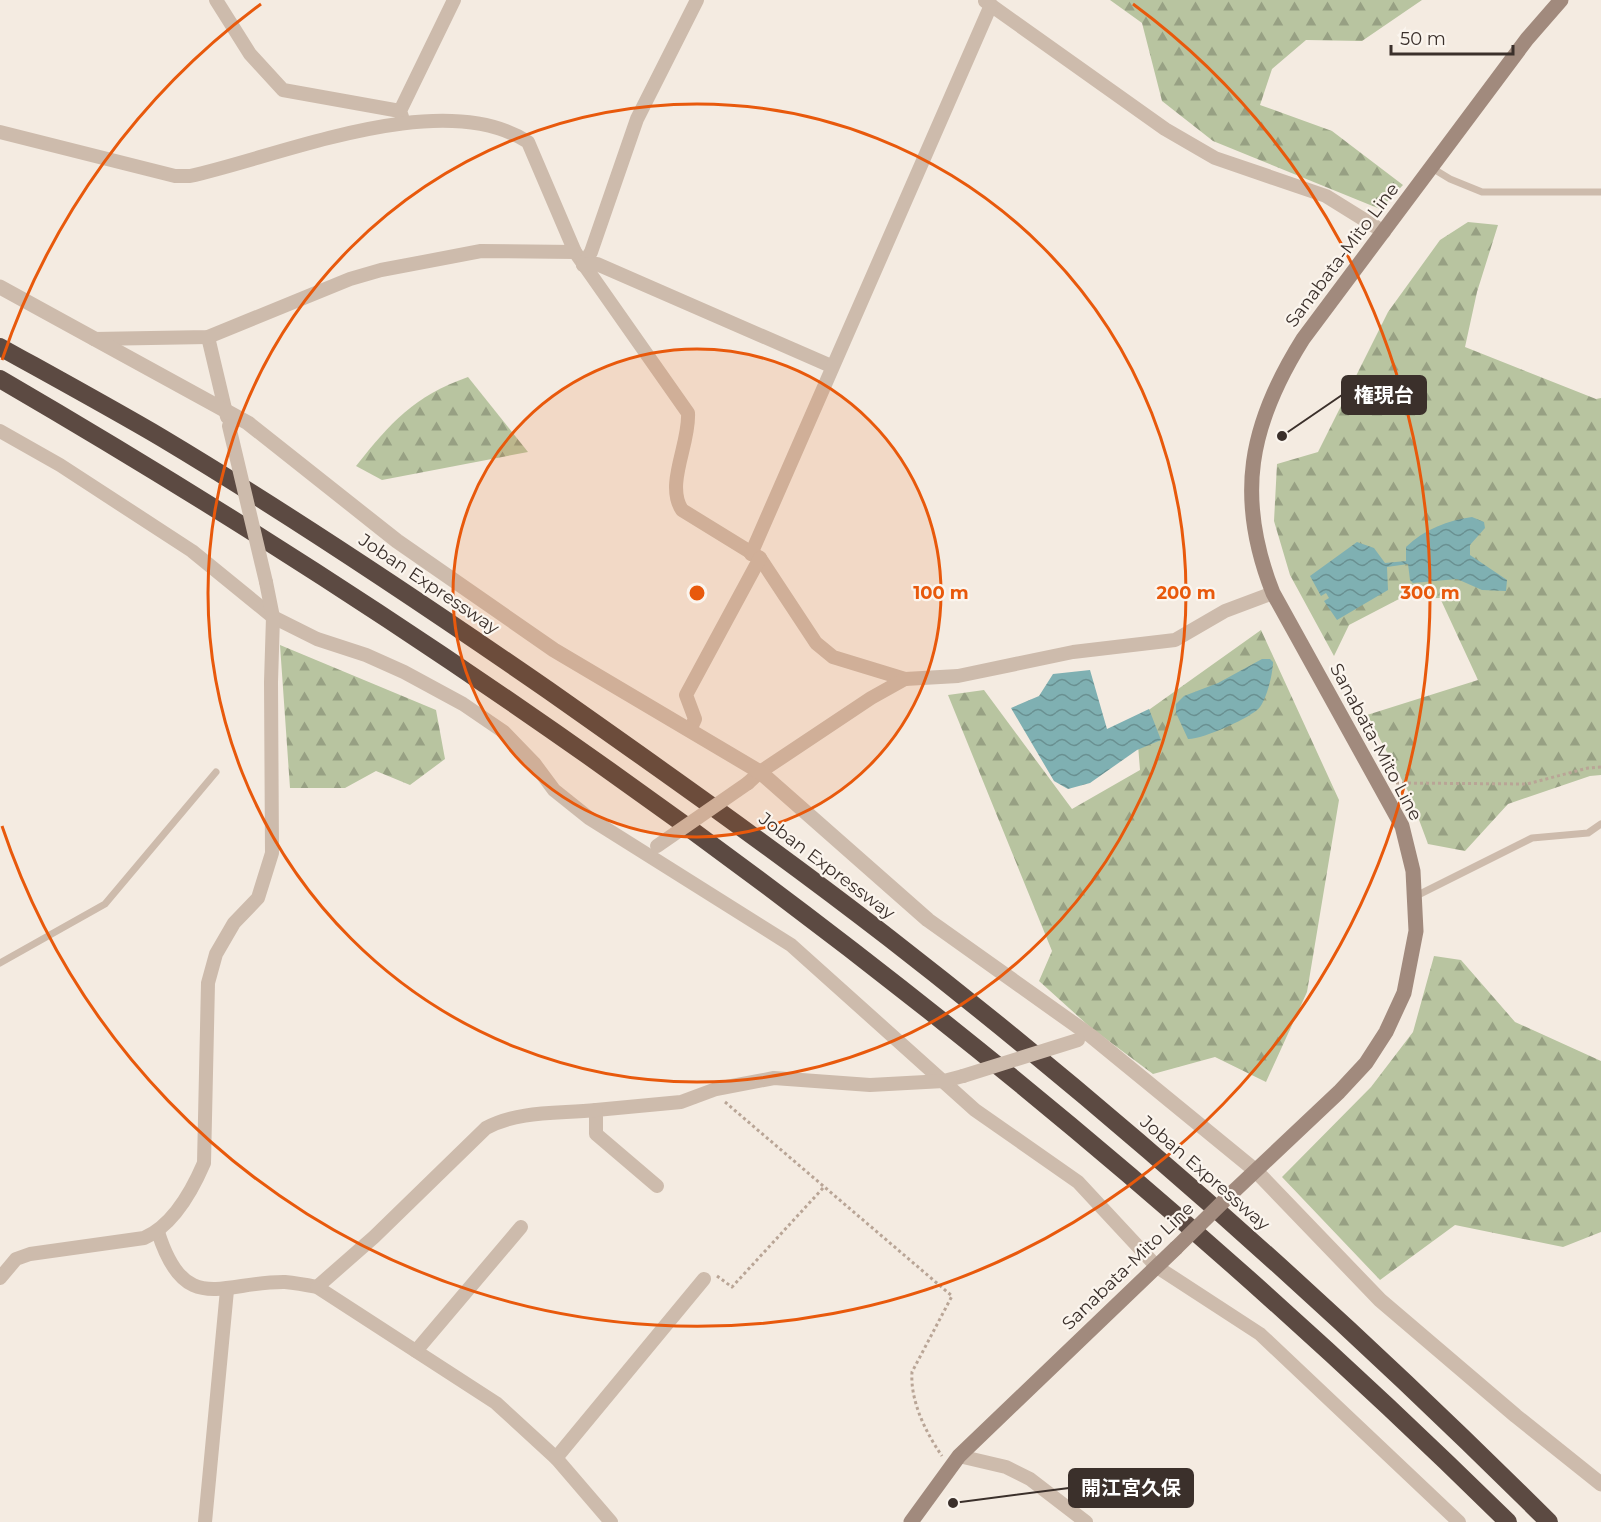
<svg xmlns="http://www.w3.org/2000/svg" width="1601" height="1522" viewBox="0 0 1601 1522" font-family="Montserrat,'Noto Sans JP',sans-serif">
<defs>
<pattern id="forest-firs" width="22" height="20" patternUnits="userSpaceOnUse" patternTransform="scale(1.5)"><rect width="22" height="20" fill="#b8c4a0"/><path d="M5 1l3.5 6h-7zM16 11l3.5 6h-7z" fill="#97a083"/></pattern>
<pattern id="water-waves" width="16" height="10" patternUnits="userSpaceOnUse" patternTransform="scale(1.5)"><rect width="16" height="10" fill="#7fb0b2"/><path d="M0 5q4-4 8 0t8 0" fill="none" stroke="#699091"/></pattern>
</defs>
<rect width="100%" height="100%" fill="#f4ebe1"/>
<g fill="url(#forest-firs)">
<polygon points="1110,0 1422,0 1362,41 1306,40 1272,69 1260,105 1332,131 1403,185 1380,209 1213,141 1162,101 1142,23"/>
<polygon points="1468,222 1498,225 1477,292 1465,347 1596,399 1601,398 1601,775 1590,776 1508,804 1465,851 1428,844 1409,793 1367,715 1478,680 1440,598 1399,599 1349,625 1334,656 1290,575 1274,521 1277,464 1318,452 1388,312 1440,240"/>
<path d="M 468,377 L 528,452 L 382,480 L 356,466 C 391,422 414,396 468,377 Z"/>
<polygon points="1261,630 1339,800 1307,992 1266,1082 1215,1057 1153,1074 1090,1027 1039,981 1052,951 948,695 984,690 1072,809 1140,770 1136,719"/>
<polygon points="280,645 436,710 445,759 410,785 376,771 345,788 290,788"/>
<polygon points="1434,956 1461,960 1515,1022 1601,1061 1601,1232 1563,1247 1455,1225 1380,1280 1282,1177 1371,1087 1413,1032"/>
</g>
<g fill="url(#water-waves)">
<path d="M 1472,517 L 1484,522 L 1485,528 L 1470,545 L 1470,555 L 1507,580 L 1506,591 L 1482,590 L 1457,579 L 1413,583 L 1410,580 L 1408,564 L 1387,567 L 1388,590 L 1337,620 L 1324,601 L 1329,598 L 1326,593 L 1321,596 L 1310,576 L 1357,542 L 1374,548 L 1385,563 L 1406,561 L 1406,547 C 1423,530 1449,520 1472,517 Z"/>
<path d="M 1262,659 L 1270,659 L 1273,662 C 1273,673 1267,698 1260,707 C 1253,717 1201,740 1188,739 L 1176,713 L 1176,704 L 1184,696 L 1218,683 Z"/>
<polygon points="1090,670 1107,729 1149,709 1161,740 1137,750 1090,783 1068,789 1054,781 1011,708 1039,696 1053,674"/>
</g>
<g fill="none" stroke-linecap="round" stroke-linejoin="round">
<g stroke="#b9a596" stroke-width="3" stroke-dasharray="3 3" stroke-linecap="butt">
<polyline points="1396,783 1527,784 1588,768 1601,767"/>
<path d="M 725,1102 L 952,1296 L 912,1372 C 910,1401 926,1433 942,1456"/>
<polyline points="717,1276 732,1287 824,1187"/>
</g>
<g stroke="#cdbbac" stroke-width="7">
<polyline points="1432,168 1450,179 1482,192 1601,192"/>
<polyline points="1416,896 1532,838 1588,833 1601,824"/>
<polyline points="0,963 105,904 216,772"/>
</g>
<g stroke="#cdbbac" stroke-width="14">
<polyline points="216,0 250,54 283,90 400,111"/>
<polyline points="985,1 1165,129 1215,158 1326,196 1384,232"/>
<polyline points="402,117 400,111 454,0"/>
<path d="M 0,132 L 175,176 L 190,176 C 281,156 442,86 528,142 L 575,252 L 688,413 C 690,444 665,484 682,510 L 760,558 L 816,643 L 833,657 L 905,679"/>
<polyline points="583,265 591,252 637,119 697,0"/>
<polyline points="583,265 597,264 831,366"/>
<polyline points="208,337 227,417"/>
<polyline points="94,339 208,337 350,279 381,270 481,251 575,252"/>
<polyline points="0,431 60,465 192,551 273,617 317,639 366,655 404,672 463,704 504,732 534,763 554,790 589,818 791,945 975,1110 1078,1182 1157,1267 1260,1334 1459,1522"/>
<polyline points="751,554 991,5"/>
<polyline points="690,730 695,719 686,695 760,558"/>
<polyline points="748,783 760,772 871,698 905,679 958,676 1073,652 1175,640 1225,611 1273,593"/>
<polyline points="657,1186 596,1134 596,1110 681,1102 716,1089 774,1078 870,1085 944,1081 963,1076"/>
<path d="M 158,1232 C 185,1318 223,1281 285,1282 C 296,1283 307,1285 317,1287 L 496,1403 L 556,1458 L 611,1522"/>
<path d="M 0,1278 L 16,1259 L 30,1254 L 144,1238 C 172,1226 192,1191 204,1163 L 208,983 L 216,954 L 234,923 L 258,898 L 272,853 L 271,682 L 273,617 L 266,582"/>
<path d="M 317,1287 L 374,1237 L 486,1128 C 520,1110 559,1114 596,1110"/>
<polyline points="416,1351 521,1227"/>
<polyline points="959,1456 1006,1467 1030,1479 1086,1522"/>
<polyline points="556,1458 704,1279"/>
<polyline points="205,1522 227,1290"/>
</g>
<polyline stroke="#cdbbac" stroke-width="15" points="0,287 248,423 397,541 554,650 760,772 928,920 1091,1036 1256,1171 1380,1300 1516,1416 1601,1484"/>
<g stroke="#a18a7d" stroke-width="15">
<path d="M 1233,1192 L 1339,1092 L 1366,1063 L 1386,1032 L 1404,993 L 1416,931 L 1413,871 L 1402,826 L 1273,593 C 1235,497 1249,425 1303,339 L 1527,39 L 1561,0"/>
<polyline points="911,1522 959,1456 1176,1248"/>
</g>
<g stroke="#5c4a42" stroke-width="18">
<path d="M 0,347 C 54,377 109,407 162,438 C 294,517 422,603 548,690 C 663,771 778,852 889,938 C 1121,1118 1341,1315 1549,1522"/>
<path d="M 0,379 C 547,697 1057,1078 1508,1522"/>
</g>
<g stroke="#cdbbac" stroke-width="14">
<polyline points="229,426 266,582"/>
<polyline points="657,846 748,783"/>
<polyline points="963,1076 1078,1040"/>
</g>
<polyline stroke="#a18a7d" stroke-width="15" points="1176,1248 1233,1192"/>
</g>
<circle cx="697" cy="593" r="244" fill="#e8590c" fill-opacity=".12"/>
<g fill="none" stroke="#e8590c" stroke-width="3">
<circle cx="697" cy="593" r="244"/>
<circle cx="697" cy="593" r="489"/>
<path d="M2 360A733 733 0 0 1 261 4M1133 4A733 733 0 1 1 2 826"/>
</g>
<g text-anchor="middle" stroke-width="4.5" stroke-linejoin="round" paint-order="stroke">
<g font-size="18" fill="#3b302b" stroke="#fbf5ee">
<text transform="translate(1342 255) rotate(-53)" y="6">Sanabata-Mito Line</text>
<text transform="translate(429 584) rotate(34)" y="6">Joban Expressway</text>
<text transform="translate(1376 742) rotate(62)" y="6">Sanabata-Mito Line</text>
<text transform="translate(827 866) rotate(37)" y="6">Joban Expressway</text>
<text transform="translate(1205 1173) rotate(41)" y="6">Joban Expressway</text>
<text transform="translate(1128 1266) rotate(-44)" y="6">Sanabata-Mito Line</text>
</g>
</g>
<circle cx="697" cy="593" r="9" fill="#e8590c" stroke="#fbf5ee" stroke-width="3"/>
<g font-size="18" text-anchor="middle" font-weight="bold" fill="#e8590c" stroke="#fbf5ee" stroke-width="4.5" stroke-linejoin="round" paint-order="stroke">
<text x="941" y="599">100 m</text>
<text x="1186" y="599">200 m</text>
<text x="1430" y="599">300 m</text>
</g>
<path fill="none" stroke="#3b302b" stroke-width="2" d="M1282 436L1342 395M953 1503L1069 1488"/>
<g fill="#3b302b" stroke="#fbf5ee" stroke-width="2">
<circle cx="1282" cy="436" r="6"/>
<circle cx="953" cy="1503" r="6"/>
</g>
<g fill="#3b302b" stroke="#3b302b" stroke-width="2">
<rect x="1342" y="376" width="84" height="38" rx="6"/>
<rect x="1069" y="1469" width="124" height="38" rx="6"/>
</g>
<g font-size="20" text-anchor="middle" font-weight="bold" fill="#fff">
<text x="1384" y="402">権現台</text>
<text x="1131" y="1495">開江宮久保</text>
</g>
<path d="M1391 45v9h122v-9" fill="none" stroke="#3b302b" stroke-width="3"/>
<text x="1400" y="45" font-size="18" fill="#3b302b" stroke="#fbf5ee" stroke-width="4.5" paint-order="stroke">50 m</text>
</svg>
